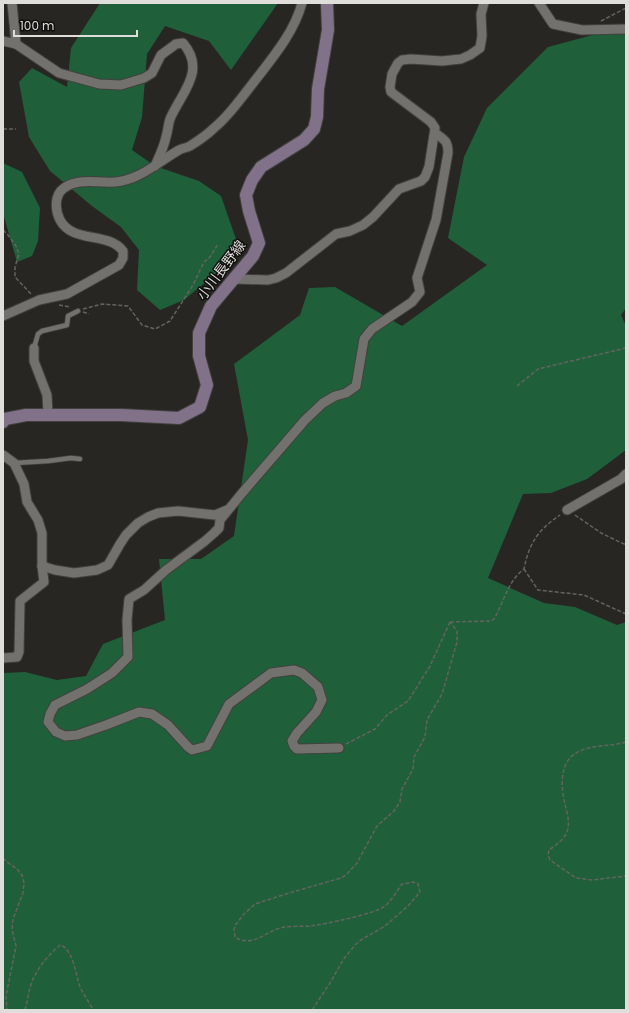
<svg xmlns="http://www.w3.org/2000/svg" width="629" height="1013" viewBox="0 0 629 1013" font-family="Poppins,'Noto Sans JP',sans-serif">
<rect width="100%" height="100%" fill="#282622"/>
<g fill="#1f603b">
<polygon points="100,3 278,3 231,70 209,41 165,26 147,54 142,117 132,150 155,166 199,181 221,196 236,239 227,264 184,300 160,310 137,290 139,250 121,227 92,206 50,171 29,137 19,82 32,68 67,87 71,48"/>
<polygon points="626,26 626,308 621,315 626,326 626,450 587,479 551,493 523,494 488,578 544,603 575,607 617,625 626,622 626,1010 3,1010 3,673 25,672 57,680 86,676 103,644 165,620 159,559 201,559 234,536 248,440 234,364 300,315 309,288 335,287 402,326 487,265 448,238 464,157 487,108 548,47"/>
<polygon points="3,163 22,172 40,208 38,241 32,256 17,262 3,213"/>
</g>
<g fill="none" stroke-linecap="round" stroke-linejoin="round">
<g stroke="#42413e" stroke-width="6">
<g id="lane">
<polyline points="34,348 38,334 42,331 67,325 68,316 78,311"/>
<polyline points="14,463 48,461 71,458 80,459"/>
</g>
</g>
<g stroke="#42413e" stroke-width="11">
<g id="street">
<path d="M 12,3 L 16,44 L 59,73 L 99,84 L 121,85 L 144,78 L 152,73 L 161,55 L 176,44 L 183,43 C 207,71 181,93 170,119 C 168,125 168,131 166,137 C 164,147 159,157 155,166"/>
<polyline points="539,3 553,24 582,30 626,29"/>
<polyline points="3,41 16,44"/>
<polyline points="235,279 268,280 276,278 286,273 336,234 350,231 363,225 373,217 399,189 421,181 425,177 429,167 435,128 431,122 391,92 390,87 392,74 398,63 402,60 411,59 442,61 461,59 470,55 480,48 482,36 481,14 484,3"/>
<path d="M 3,316 L 39,300 L 67,294 L 119,265 L 123,258 L 123,251 C 108,231 73,244 60,220 C 55,210 54,195 64,188 C 77,179 91,182 105,182 C 114,183 124,181 132,178 C 149,172 163,159 179,150 C 182,148 187,148 190,146 C 198,141 207,135 214,128 C 228,117 239,101 250,87 C 269,62 294,34 302,3"/>
<polyline points="34,348 34,361 47,395 48,414"/>
<polyline points="3,455 14,463 24,484 27,502 38,520 42,533 42,566 55,570 74,573 97,570 108,565 120,544 126,535 138,523 148,517 158,513 178,511 215,515 227,510"/>
<polyline points="567,510 621,479 626,474"/>
<polyline points="3,658 17,657 19,652 20,601 44,582 42,566"/>
<path d="M 339,748 L 297,749 L 294,746 L 292,741 L 297,733 L 316,712 L 322,700 L 318,687 L 302,673 L 294,670 L 271,673 L 229,704 L 207,746 L 192,750 L 188,747 L 168,725 L 152,714 L 139,712 L 106,725 L 77,735 L 65,736 L 56,732 L 48,722 L 50,714 L 55,705 L 87,689 L 112,673 L 128,657 L 127,620 L 129,599 L 144,590 L 166,570 L 205,541 L 214,533 L 219,528 L 220,520 L 243,492 L 305,420 L 323,403 L 335,396 L 346,393 L 356,386 L 364,339 L 372,329 L 412,302 L 420,292 L 417,278 L 436,220 L 448,153 C 448,141 445,140 435,133"/>
</g>
</g>
<g stroke="#42413e" stroke-width="14">
<polyline id="secondary" points="3,422 5,419 26,415 121,415 179,418 200,407 207,385 199,356 199,333 211,306 253,256 259,243 249,211 246,195 252,180 261,167 304,140 314,129 317,117 318,89 328,30 327,3"/>
</g>
<g stroke="#65635f" stroke-width="1.5" stroke-dasharray="4 2" stroke-linecap="butt">
<polyline points="601,21 626,8"/>
<polyline points="3,129 16,129"/>
<polyline points="3,230 8,235 16,246 19,254 15,267 15,277 31,294"/>
<polyline points="59,305 71,307"/>
<polyline points="83,309 102,304 128,306 142,325 155,329 170,321 193,285 204,262 210,257 218,244"/>
<polyline points="83,312 89,314"/>
<polyline points="517,386 538,369 626,348"/>
<polyline points="575,515 601,533 626,545"/>
<polyline points="524,569 538,590 584,595 626,614"/>
<path d="M 450,622 L 491,621 L 494,619 C 504,602 507,582 524,569 C 529,543 538,530 560,515"/>
<path d="M 626,742 C 609,747 591,744 576,753 C 559,763 561,788 565,804 C 567,813 571,824 566,834 C 563,840 555,846 549,850 L 548,855 L 550,860 L 576,878 L 592,880 L 626,876"/>
<polyline points="346,744 375,729 387,715 408,701 430,666 450,622"/>
<polyline points="3,858 7,862 17,869 22,875 24,883 23,893 13,919 12,930 16,946 6,996 7,1010"/>
<path d="M 25,1010 C 27,1003 28,995 30,988 C 34,972 47,956 60,945 C 73,948 76,976 80,987 C 84,995 89,1002 93,1010"/>
<path d="M 312,1010 L 330,983 L 343,960 L 355,945 L 361,940 L 385,926 L 408,906 L 420,892 L 418,884 L 413,882 L 402,884 C 397,891 392,900 385,906 C 375,914 325,924 311,926 C 300,927 287,925 277,929 C 262,935 250,947 235,937 L 234,929 L 236,924 L 244,914 L 255,904 L 289,893 L 341,878 L 346,875 L 357,863 L 377,826 L 394,811 L 400,802 L 402,789 L 413,769 L 414,757 L 425,737 L 427,720 L 442,694 L 457,642 L 457,631 L 450,622"/>
</g>
<use href="#lane" stroke="#73716d" stroke-width="4.5"/>
<use href="#street" stroke="#73716d" stroke-width="9"/>
<use href="#secondary" stroke="#81728a" stroke-width="12"/>
</g>
<g text-anchor="middle" stroke-width="3" stroke-linejoin="round" paint-order="stroke">
<g font-size="14" fill="#dfdedb" stroke="#100f0e">
<text transform="translate(221 270) rotate(-53)" y="5">小川長野線</text>
</g>
</g>
<rect width="629" height="1013" fill="none" stroke="#dfdedb" stroke-width="8"/>
<path d="M14 30v6h123v-6" fill="none" stroke="#dfdedb" stroke-width="2"/>
<text x="20" y="30" font-size="12" fill="#dfdedb" stroke="#100f0e" stroke-width="3" paint-order="stroke">100 m</text>
</svg>
